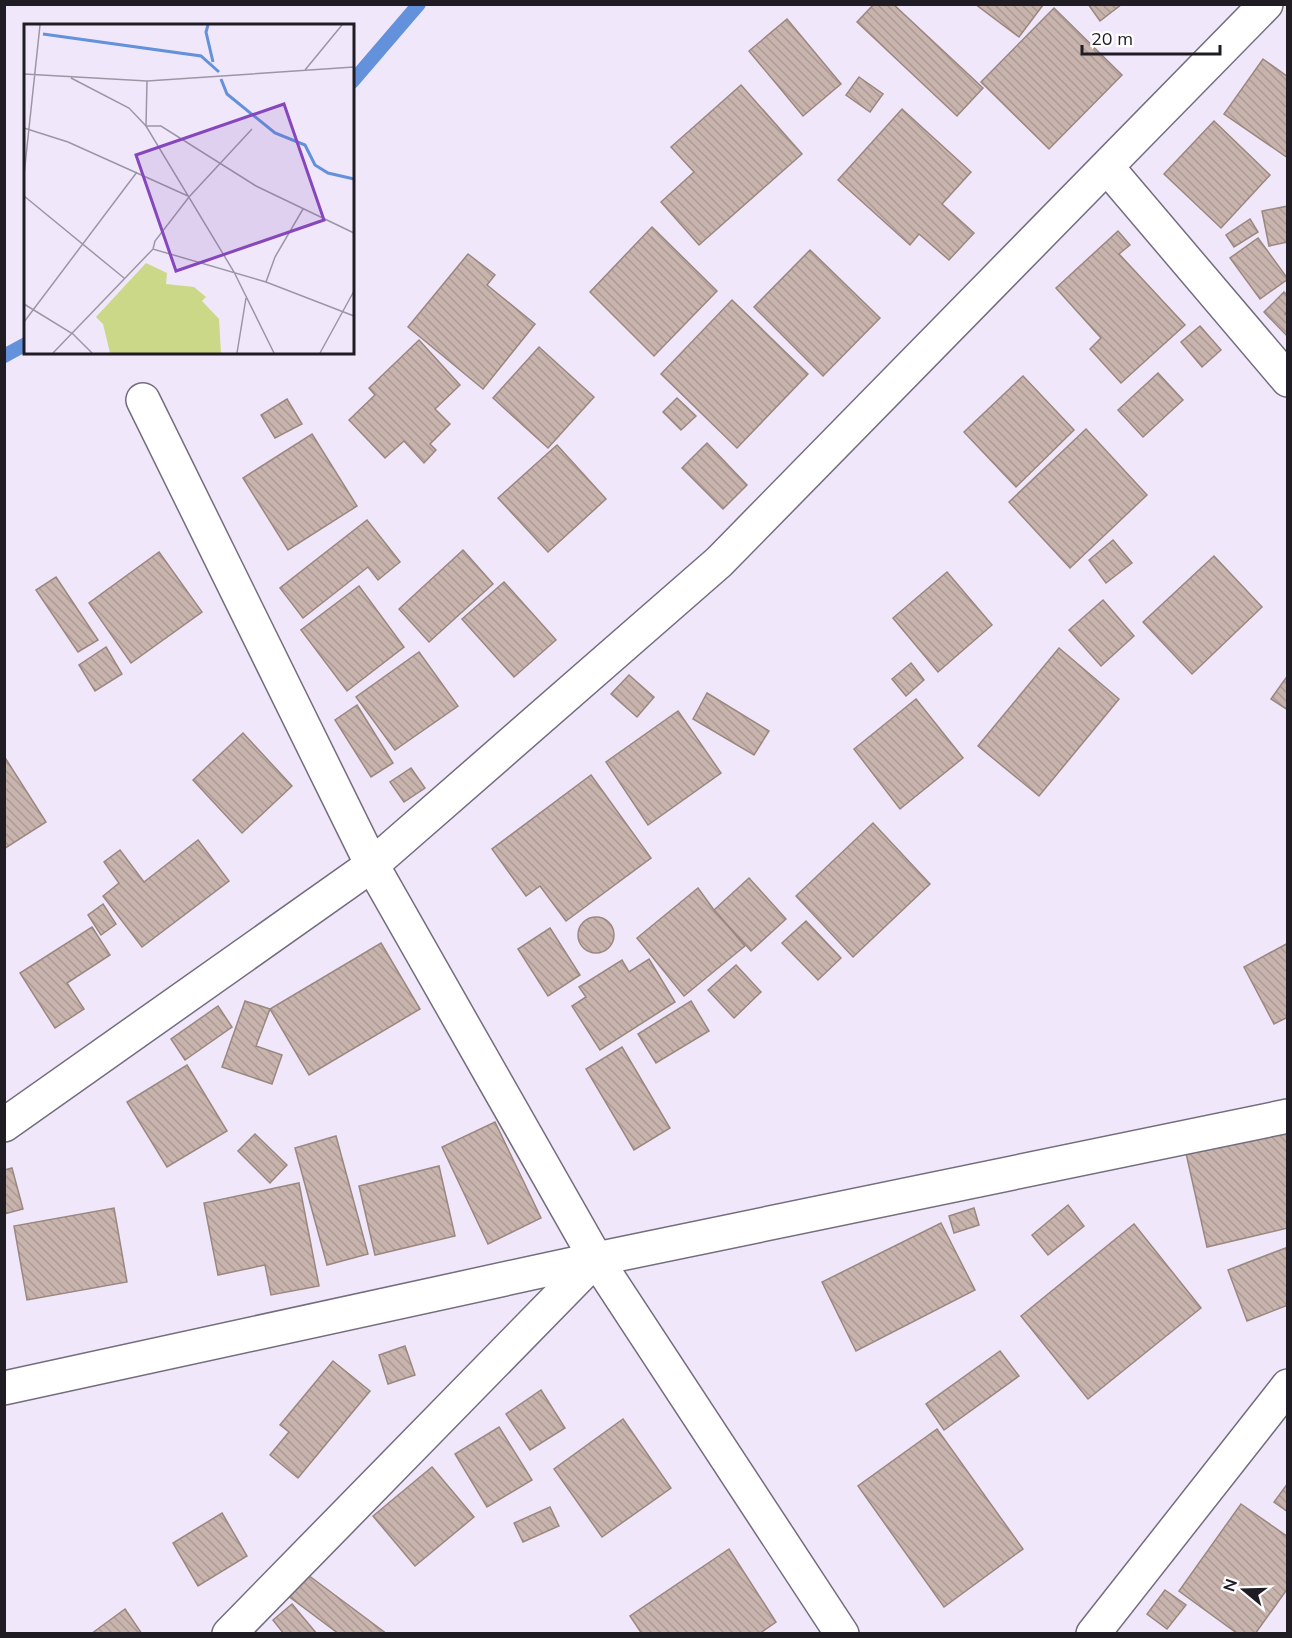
<svg xmlns="http://www.w3.org/2000/svg" width="1292" height="1638" viewBox="0 0 1292 1638" font-family="Mulish,sans-serif">
<defs>
<pattern id="building-back-hatch" width="6" height="6" patternUnits="userSpaceOnUse" patternTransform="scale(1.5)"><rect width="6" height="6" fill="#c8b4ad"/><path d="M-1 5l2 2M0 0l6 6M5-1l2 2" fill="none" stroke="#ab9a95"/></pattern>
</defs>
<rect width="100%" height="100%" fill="#f0e8fa"/>
<g fill="none" stroke-linecap="round" stroke-linejoin="round">
<g stroke="#6391db" stroke-width="14">
<polyline points="352,82 419,4"/>
<polyline points="4,356 26,344"/>
</g>
</g>
<g fill="url(#building-back-hatch)" stroke="#9a8780" stroke-width="1.5">
<polygon points="874,4 893,4 983,88 957,116 857,22"/>
<polygon points="975,4 1042,4 1043,5 1019,37"/>
<polygon points="1088,4 1122,4 1100,21"/>
<polygon points="1054,8 1122,75 1049,149 981,82"/>
<polygon points="787,19 841,84 803,116 749,51"/>
<polygon points="1263,59 1288,77 1288,158 1224,114"/>
<polygon points="859,77 883,94 870,112 846,95"/>
<polygon points="741,85 802,154 699,245 661,202 694,172 671,147"/>
<polygon points="902,109 971,172 942,204 974,233 949,260 919,234 910,245 838,180"/>
<polygon points="1214,121 1270,175 1221,228 1164,174"/>
<polygon points="1288,206 1288,242 1269,246 1262,211"/>
<polygon points="1250,219 1258,232 1234,247 1226,235"/>
<polygon points="652,227 717,291 654,356 590,292"/>
<polygon points="1118,231 1130,245 1119,254 1185,325 1121,383 1090,349 1101,338 1056,288"/>
<polygon points="1258,238 1288,279 1260,299 1230,258"/>
<polygon points="810,250 880,318 823,376 754,307"/>
<polygon points="468,254 495,275 487,285 535,324 483,389 408,327"/>
<polygon points="1284,292 1288,296 1288,311 1285,314 1288,316 1288,337 1264,312"/>
<polygon points="732,300 808,374 737,448 661,374"/>
<polygon points="1200,326 1221,350 1202,367 1181,342"/>
<polygon points="419,340 460,385 435,409 450,424 430,444 436,450 424,463 404,441 385,458 349,420 375,395 369,388"/>
<polygon points="539,347 594,397 548,448 493,398"/>
<polygon points="1158,373 1183,400 1143,437 1118,410"/>
<polygon points="1023,376 1074,430 1016,487 964,432"/>
<polygon points="677,398 696,416 681,430 663,412"/>
<polygon points="287,399 302,424 275,438 261,415"/>
<polygon points="1086,429 1147,495 1070,568 1009,502"/>
<polygon points="312,434 357,506 288,550 243,478"/>
<polygon points="707,443 747,485 723,509 682,468"/>
<polygon points="557,445 606,499 548,552 498,498"/>
<polygon points="367,520 400,562 378,580 368,567 303,618 280,588"/>
<polygon points="1113,540 1132,563 1106,583 1089,560"/>
<polygon points="463,550 493,584 429,642 399,609"/>
<polygon points="159,552 202,612 131,663 89,603"/>
<polygon points="1214,556 1262,607 1192,674 1143,622"/>
<polygon points="947,572 992,625 938,672 893,618"/>
<polygon points="56,577 98,640 78,652 36,590"/>
<polygon points="504,582 556,640 514,677 462,619"/>
<polygon points="359,586 404,647 347,691 301,630"/>
<polygon points="1103,600 1134,636 1101,666 1069,630"/>
<polygon points="106,647 122,674 95,691 79,665"/>
<polygon points="1059,648 1119,699 1039,796 978,746"/>
<polygon points="419,652 458,706 395,750 356,697"/>
<polygon points="911,663 924,680 906,696 892,679"/>
<polygon points="629,675 654,697 637,717 611,694"/>
<polygon points="1288,675 1288,710 1271,699"/>
<polygon points="707,693 769,731 754,755 693,719"/>
<polygon points="916,699 963,758 900,809 854,749"/>
<polygon points="357,705 393,763 371,777 335,720"/>
<polygon points="678,711 721,773 648,825 606,762"/>
<polygon points="243,733 292,786 242,833 193,780"/>
<polygon points="4,756 46,822 4,849"/>
<polygon points="411,768 425,788 404,802 390,782"/>
<polygon points="591,775 651,858 566,921 540,886 526,896 492,849"/>
<polygon points="873,823 930,884 853,957 796,896"/>
<polygon points="198,840 229,881 142,947 103,896 119,883 104,862 120,850 144,882"/>
<polygon points="749,878 786,919 751,951 714,910"/>
<polygon points="698,888 714,910 745,946 684,996 637,938"/>
<polygon points="103,904 116,924 101,935 88,915"/>
<circle cx="596" cy="935" r="18"/>
<polygon points="806,921 841,958 818,980 782,943"/>
<polygon points="92,927 110,955 67,983 84,1009 55,1028 20,973"/>
<polygon points="550,928 580,975 548,996 518,949"/>
<polygon points="381,943 420,1009 309,1075 270,1009"/>
<polygon points="1288,943 1288,1017 1274,1024 1244,967"/>
<polygon points="649,959 675,1002 600,1050 572,1006 586,997 579,987 622,960 629,972"/>
<polygon points="736,965 761,992 734,1018 708,990"/>
<polygon points="245,1001 270,1009 256,1046 282,1055 272,1084 222,1067"/>
<polygon points="691,1001 709,1031 656,1063 638,1034"/>
<polygon points="218,1006 232,1027 185,1060 171,1039"/>
<polygon points="622,1047 670,1128 634,1150 586,1069"/>
<polygon points="187,1065 227,1131 167,1167 127,1102"/>
<polygon points="495,1122 541,1218 488,1244 442,1147"/>
<polygon points="1288,1129 1288,1228 1207,1247 1186,1153"/>
<polygon points="255,1134 287,1165 270,1183 238,1151"/>
<polygon points="336,1136 368,1254 327,1265 295,1148"/>
<polygon points="439,1166 455,1236 375,1255 359,1186"/>
<polygon points="12,1168 23,1209 4,1214 4,1170"/>
<polygon points="299,1183 319,1286 271,1295 265,1265 218,1275 204,1203"/>
<polygon points="1068,1205 1084,1226 1048,1255 1032,1235"/>
<polygon points="114,1208 127,1282 27,1300 14,1226"/>
<polygon points="974,1208 979,1225 954,1233 949,1216"/>
<polygon points="941,1223 975,1290 856,1351 822,1282"/>
<polygon points="1134,1224 1201,1308 1088,1399 1021,1316"/>
<polygon points="1288,1247 1288,1305 1247,1321 1228,1270"/>
<polygon points="405,1346 415,1375 388,1384 379,1355"/>
<polygon points="1000,1351 1019,1376 944,1430 926,1404"/>
<polygon points="333,1361 370,1391 298,1478 270,1455 289,1432 280,1425"/>
<polygon points="541,1390 565,1428 530,1450 506,1414"/>
<polygon points="623,1419 671,1488 602,1537 554,1469"/>
<polygon points="499,1427 532,1480 487,1507 455,1454"/>
<polygon points="937,1429 1023,1549 944,1607 858,1486"/>
<polygon points="432,1467 474,1517 415,1566 373,1516"/>
<polygon points="1288,1483 1288,1512 1274,1502"/>
<polygon points="1241,1504 1288,1537 1288,1588 1255,1634 1238,1634 1179,1591"/>
<polygon points="550,1507 559,1526 523,1542 514,1523"/>
<polygon points="222,1513 247,1556 198,1586 173,1543"/>
<polygon points="729,1549 776,1622 759,1634 642,1634 630,1616"/>
<polygon points="300,1569 387,1634 339,1634 283,1592"/>
<polygon points="1165,1590 1186,1605 1167,1629 1147,1614"/>
<polygon points="292,1604 317,1634 284,1634 273,1620"/>
<polygon points="125,1609 142,1634 91,1634"/>
</g>
<g fill="none" stroke-linecap="round" stroke-linejoin="round">
<g stroke="#746d7d" stroke-width="36">
<g id="minor">
<polyline points="1107,167 1288,380"/>
<polyline points="143,400 372,865 596,1259 842,1634"/>
<polyline points="4,1125 372,865 719,562 1266,4"/>
<polyline points="229,1634 596,1259"/>
<polyline points="1093,1634 1288,1386"/>
</g>
</g>
<g stroke="#746d7d" stroke-width="36">
<polyline id="tertiary" points="4,1388 596,1259 1288,1116"/>
</g>
<use href="#minor" stroke="#fff" stroke-width="33"/>
<use href="#tertiary" stroke="#fff" stroke-width="33"/>
</g>
<g transform="translate(24 24)">
<rect width="330" height="330" fill="#f0e8fa"/>
<path d="M 122,239 L 143,249 L 142,260 L 170,263 L 182,273 L 178,277 L 195,295 L 197,329 L 86,329 L 79,300 L 72,293 Z" fill="#cbd887"/>
<path fill="none" stroke="#6391db" stroke-width="3" d="M 184,1 L 182,8 L 189,38M 19,10 L 177,32 L 195,48M 197,55 L 203,70 L 251,109 L 281,121 L 291,141 L 304,149 L 330,155"/>
<path fill="none" stroke="#9c96a4" stroke-width="1.5" d="M 281,46 L 318,1M 0,50 L 123,57 L 330,43M 47,54 L 105,84 L 122,102 L 210,248 L 250,329M 123,57 L 122,102 L 137,102 L 232,162 L 330,209M 0,104 L 44,118 L 164,172M 0,151 L 16,1M 0,172 L 100,254M 129,225 L 131,217 L 165,173 L 228,105M 242,258 L 251,233 L 279,185M 0,280 L 49,310 L 68,329M 0,298 L 113,148M 29,329 L 129,225 L 242,258 L 330,292M 213,329 L 222,274M 296,329 L 330,267"/>
<path fill="#8647bd" fill-opacity="0.15" stroke="#8647bd" stroke-width="3" d="M 260,80 L 300,196 L 152,247 L 112,131 Z"/>
<rect width="330" height="330" fill="none" stroke="#1f1c23" stroke-width="3"/>
</g>
<rect width="1292" height="1638" fill="none" stroke="#1f1c23" stroke-width="12"/>
<g transform="translate(1244 1590) rotate(289)" stroke="#ffffff" stroke-width="4.5" paint-order="stroke">
<path d="M0-4.5L10 22L0 15L-10 22Z" fill="#1f1c23"/>
<text y="-9" font-size="16" font-weight="bold" text-anchor="middle" fill="#1f1c23">N</text>
</g>
<path d="M1082 45v9h138v-9" fill="none" stroke="#1f1c23" stroke-width="3"/>
<text x="1091" y="45" font-size="18" fill="#1f1c23" stroke="#ffffff" stroke-width="4.5" paint-order="stroke">20 m</text>
</svg>
